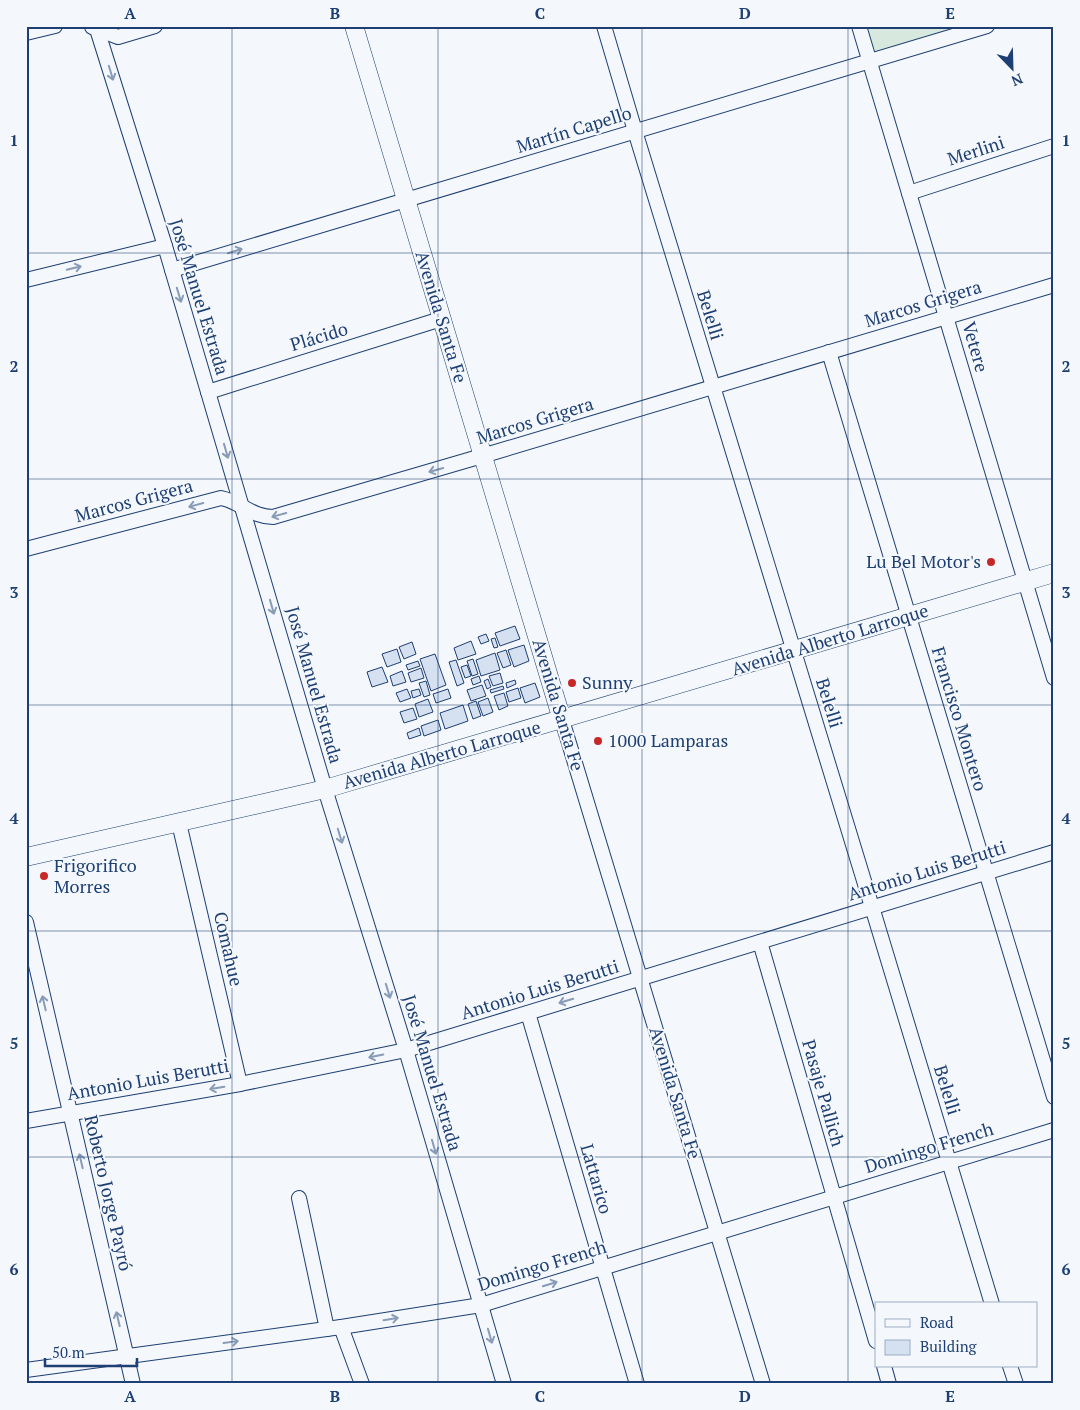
<svg xmlns="http://www.w3.org/2000/svg" width="1080" height="1410" viewBox="0 0 1080 1410" font-family="'PT Serif',serif">
<rect width="100%" height="100%" fill="#f4f7fb"/>
<polygon fill="#d7e8df" stroke="#687fa3" points="860,26 987,26 869,61"/>
<g fill="#d5e0f0" stroke="#1d3f73">
<polygon points="515,626 520,639 500,646 495,633"/>
<polygon points="486,634 489,641 481,644 478,637"/>
<polygon points="495,638 498,647 494,648 491,639"/>
<polygon points="471,641 476,654 458,660 454,648"/>
<polygon points="412,642 416,654 404,659 399,647"/>
<polygon points="524,645 529,661 514,667 508,650"/>
<polygon points="397,649 401,662 387,667 382,654"/>
<polygon points="506,650 511,665 503,668 497,653"/>
<polygon points="495,653 500,670 481,676 476,660"/>
<polygon points="435,654 446,685 431,691 420,659"/>
<polygon points="473,659 478,674 472,676 467,661"/>
<polygon points="456,660 464,683 457,686 449,662"/>
<polygon points="418,661 420,666 408,670 406,665"/>
<polygon points="467,665 471,676 465,678 461,667"/>
<polygon points="382,667 388,682 372,687 367,672"/>
<polygon points="421,668 424,678 411,682 408,673"/>
<polygon points="402,671 406,682 393,686 390,676"/>
<polygon points="500,673 503,683 493,686 489,676"/>
<polygon points="479,676 481,682 473,685 471,679"/>
<polygon points="488,679 491,687 487,689 484,681"/>
<polygon points="515,680 516,684 507,688 506,683"/>
<polygon points="426,681 430,695 424,697 419,683"/>
<polygon points="535,683 540,697 525,703 520,688"/>
<polygon points="482,685 486,696 471,701 467,690"/>
<polygon points="503,686 504,689 491,693 490,690"/>
<polygon points="518,688 521,698 509,702 506,692"/>
<polygon points="407,689 411,698 400,702 396,693"/>
<polygon points="419,689 421,695 413,698 411,691"/>
<polygon points="448,689 451,698 436,703 433,694"/>
<polygon points="504,693 508,706 499,710 494,696"/>
<polygon points="488,698 493,712 483,716 478,702"/>
<polygon points="428,699 433,712 419,717 415,704"/>
<polygon points="476,701 481,716 473,719 468,704"/>
<polygon points="463,705 468,721 445,729 440,713"/>
<polygon points="413,708 417,719 404,723 400,712"/>
<polygon points="438,720 441,730 424,736 421,726"/>
<polygon points="419,728 421,735 409,739 407,733"/>
</g>
<g fill="none" stroke-linecap="round" stroke-linejoin="round">
<g stroke="#1d3f73" stroke-width="16">
<g id="minor">
<polyline points="96,26 165,246 325,789 406,1050 504,1384"/>
<polyline points="604,26 635,131 872,907 992,1304"/>
<polyline points="859,26 1054,678"/>
<polyline points="92,27 118,37 155,26"/>
<polyline points="26,33 55,26"/>
<polyline points="909,193 1054,146"/>
<polyline points="172,270 987,26"/>
<polyline points="26,280 165,246"/>
<polyline points="829,352 1054,1097"/>
<polyline points="208,392 441,319"/>
<path d="M 26,549 L 221,498 C 241,502 252,517 273,517 L 482,456 L 1054,285"/>
<polyline points="562,720 763,1384"/>
<polyline points="179,823 240,1084"/>
<polyline points="26,922 133,1384"/>
<polyline points="760,942 876,1341"/>
<polyline points="528,1013 637,1384"/>
<polyline points="26,1121 240,1084 406,1050 1054,852"/>
<polyline points="299,1198 327,1329"/>
<polyline points="341,1327 362,1384"/>
<polyline points="884,1366 889,1384"/>
<polyline points="1010,1366 1016,1384"/>
<polyline points="26,1370 341,1327 481,1305 1054,1130"/>
</g>
</g>
<g stroke="#1d3f73" stroke-width="19">
<g id="major">
<polyline points="354,26 562,720"/>
<polyline points="26,857 325,789 1054,573"/>
</g>
</g>
<use href="#minor" stroke="#f4f7fb" stroke-width="14"/>
<use href="#major" stroke="#f4f7fb" stroke-width="18"/>
</g>
<defs><path id="oneway-shaft" d="M-6 0H5M1.5-3L5.5 0L1.5 3" fill="none" stroke-width="1.6" stroke-linecap="round" stroke-linejoin="round" transform="scale(1.25)"/></defs>
<g stroke="#889bb7">
<use href="#oneway-shaft" transform="translate(111 73) rotate(73)"/>
<use href="#oneway-shaft" transform="translate(235 251) rotate(-17)"/>
<use href="#oneway-shaft" transform="translate(74 268) rotate(-14)"/>
<use href="#oneway-shaft" transform="translate(179 295) rotate(73)"/>
<use href="#oneway-shaft" transform="translate(226 451) rotate(74)"/>
<use href="#oneway-shaft" transform="translate(436 470) rotate(164)"/>
<use href="#oneway-shaft" transform="translate(196 505) rotate(165)"/>
<use href="#oneway-shaft" transform="translate(279 515) rotate(165)"/>
<use href="#oneway-shaft" transform="translate(272 607) rotate(74)"/>
<use href="#oneway-shaft" transform="translate(340 836) rotate(73)"/>
<use href="#oneway-shaft" transform="translate(388 991) rotate(73)"/>
<use href="#oneway-shaft" transform="translate(566 1001) rotate(163)"/>
<use href="#oneway-shaft" transform="translate(44 1003) rotate(-103)"/>
<use href="#oneway-shaft" transform="translate(376 1056) rotate(168)"/>
<use href="#oneway-shaft" transform="translate(217 1088) rotate(170)"/>
<use href="#oneway-shaft" transform="translate(434 1147) rotate(74)"/>
<use href="#oneway-shaft" transform="translate(81 1161) rotate(-103)"/>
<use href="#oneway-shaft" transform="translate(550 1284) rotate(-17)"/>
<use href="#oneway-shaft" transform="translate(118 1319) rotate(-103)"/>
<use href="#oneway-shaft" transform="translate(391 1319) rotate(-9)"/>
<use href="#oneway-shaft" transform="translate(490 1336) rotate(74)"/>
<use href="#oneway-shaft" transform="translate(231 1342) rotate(-8)"/>
</g>
<path fill="none" stroke="#1d3f73" stroke-width="1" stroke-opacity="0.55" d="M 232,26 L 232,1384M 438,26 L 438,1384M 642,26 L 642,1384M 848,26 L 848,1384M 26,253 L 1054,253M 26,479 L 1054,479M 26,705 L 1054,705M 26,931 L 1054,931M 26,1157 L 1054,1157"/>
<g fill="#c62828" stroke="#f4f7fb" stroke-width="2">
<circle cx="991" cy="562" r="5"/>
<circle cx="572" cy="683" r="5"/>
<circle cx="598" cy="741" r="5"/>
<circle cx="44" cy="876" r="5"/>
</g>
<g text-anchor="middle" stroke-width="4" stroke-linejoin="round" paint-order="stroke">
<g font-size="18" fill="#1d3f73" stroke="#f4f7fb">
<text transform="translate(574 130) rotate(-17)" y="6">Martín Capello</text>
<text transform="translate(976 151) rotate(-18)" y="6">Merlini</text>
<text transform="translate(199 297) rotate(73)" y="6">José Manuel Estrada</text>
<text transform="translate(923 304) rotate(-17)" y="6">Marcos Grigera</text>
<text transform="translate(710 315) rotate(73)" y="6">Belelli</text>
<text transform="translate(441 317) rotate(73)" y="6">Avenida Santa Fe</text>
<text transform="translate(319 337) rotate(-17)" y="6">Plácido</text>
<text transform="translate(975 347) rotate(74)" y="6">Vetere</text>
<text transform="translate(535 421) rotate(-17)" y="6">Marcos Grigera</text>
<text transform="translate(134 501) rotate(-15)" y="6">Marcos Grigera</text>
<text transform="translate(830 640) rotate(-17)" y="6">Avenida Alberto Larroque</text>
<text transform="translate(314 685) rotate(74)" y="6">José Manuel Estrada</text>
<text transform="translate(829 703) rotate(73)" y="6">Belelli</text>
<text transform="translate(558 705) rotate(73)" y="6">Avenida Santa Fe</text>
<text transform="translate(959 719) rotate(73)" y="6">Francisco Montero</text>
<text transform="translate(442 755) rotate(-16)" y="6">Avenida Alberto Larroque</text>
<text transform="translate(927 871) rotate(-17)" y="6">Antonio Luis Berutti</text>
<text transform="translate(228 949) rotate(77)" y="6">Comahue</text>
<text transform="translate(540 990) rotate(-17)" y="6">Antonio Luis Berutti</text>
<text transform="translate(432 1073) rotate(73)" y="6">José Manuel Estrada</text>
<text transform="translate(148 1080) rotate(-10)" y="6">Antonio Luis Berutti</text>
<text transform="translate(947 1090) rotate(73)" y="6">Belelli</text>
<text transform="translate(675 1093) rotate(73)" y="6">Avenida Santa Fe</text>
<text transform="translate(823 1093) rotate(74)" y="6">Pasaje Pallich</text>
<text transform="translate(929 1148) rotate(-17)" y="6">Domingo French</text>
<text transform="translate(596 1179) rotate(74)" y="6">Lattarico</text>
<text transform="translate(108 1193) rotate(77)" y="6">Roberto Jorge Payró</text>
<text transform="translate(542 1266) rotate(-17)" y="6">Domingo French</text>
</g>
<g font-size="18" fill="#1d3f73" stroke="#f4f7fb" text-anchor="start">
<text x="981" y="568" text-anchor="end">Lu Bel Motor's</text>
<text x="582" y="689">Sunny</text>
<text x="608" y="747">1000 Lamparas</text>
<text x="54" y="872">Frigorifico<tspan x="54" dy="21">Morres</tspan></text>
</g>
</g>
<rect width="1080" height="1410" fill="none" stroke="#f4f7fb" stroke-width="55"/>
<rect x="875" y="1302" width="162" height="65" fill="#f4f7fb" stroke="#9eadc5"/>
<rect x="885" y="1319" width="25" height="8" fill="#f4f7fb" stroke="#9eadc5"/>
<text x="920" y="1328" font-size="15" fill="#1d3f73">Road</text>
<rect x="885" y="1340" width="25" height="15" fill="#d5e0f0" stroke="#9eadc5"/>
<text x="920" y="1352" font-size="15" fill="#1d3f73">Building</text>
<g transform="translate(1012 68) rotate(157)" stroke="#f4f7fb" stroke-width="4" paint-order="stroke">
<path d="M0-4L9 19L0 12L-9 19Z" fill="#1d3f73"/>
<text y="-8" font-size="14" font-weight="bold" text-anchor="middle" fill="#1d3f73">N</text>
</g>
<path d="M45 1358v8h92v-8" fill="none" stroke="#1d3f73" stroke-width="2.5"/>
<text x="52" y="1358" font-size="15" fill="#1d3f73" stroke="#f4f7fb" stroke-width="4" paint-order="stroke">50 m</text>
<rect x="28" y="28" width="1024" height="1354" fill="none" stroke="#1d3f73" stroke-width="2"/>
<g font-size="16" text-anchor="middle" font-weight="bold" fill="#1d3f73">
<text x="130" y="19">A</text>
<text x="335" y="19">B</text>
<text x="540" y="19">C</text>
<text x="745" y="19">D</text>
<text x="950" y="19">E</text>
<text x="14" y="146">1</text>
<text x="1066" y="146">1</text>
<text x="14" y="372">2</text>
<text x="1066" y="372">2</text>
<text x="14" y="598">3</text>
<text x="1066" y="598">3</text>
<text x="14" y="824">4</text>
<text x="1066" y="824">4</text>
<text x="14" y="1049">5</text>
<text x="1066" y="1049">5</text>
<text x="14" y="1275">6</text>
<text x="1066" y="1275">6</text>
<text x="130" y="1402">A</text>
<text x="335" y="1402">B</text>
<text x="540" y="1402">C</text>
<text x="745" y="1402">D</text>
<text x="950" y="1402">E</text>
</g>
</svg>
